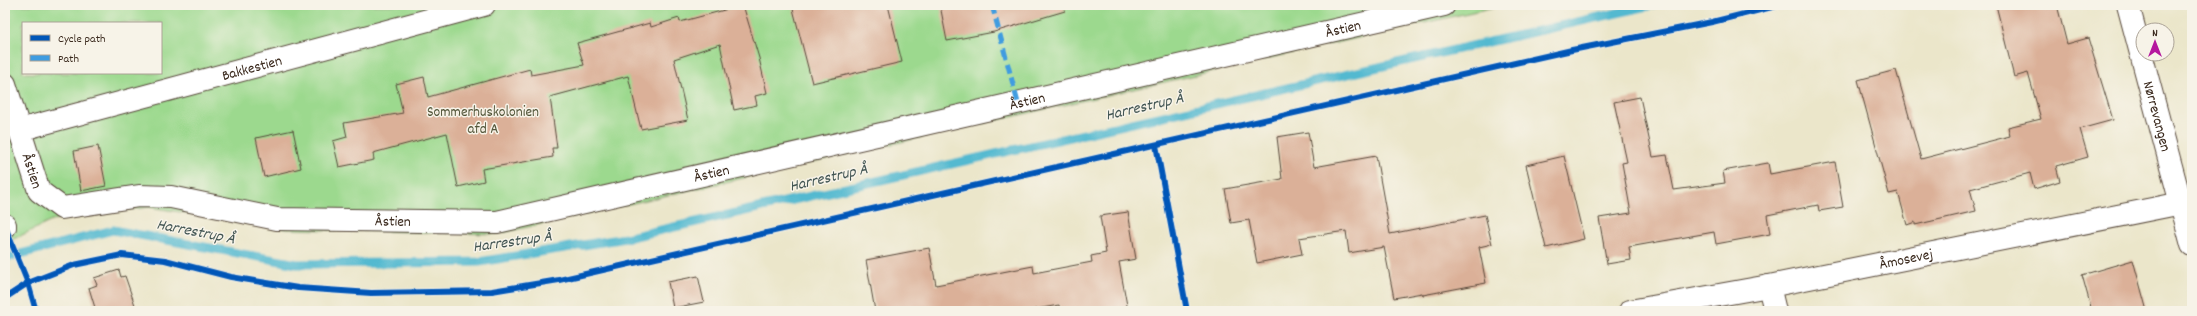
<svg xmlns="http://www.w3.org/2000/svg" width="2197" height="316" viewBox="0 0 2197 316" font-family="Dekko,sans-serif">
<rect width="100%" height="100%" fill="#f7f3e8"/>
<filter id="ink" filterUnits="userSpaceOnUse"><feTurbulence type="fractalNoise" baseFrequency=".025" numOctaves="2"/><feDisplacementMap in="SourceGraphic" scale="8" xChannelSelector="R" yChannelSelector="G"/><feConvolveMatrix kernelMatrix="1 2 1 2 8 2 1 2 1" color-interpolation-filters="sRGB"/></filter>
<filter id="wash" filterUnits="userSpaceOnUse"><feTurbulence type="fractalNoise" baseFrequency=".012" numOctaves="4" result="noise"/><feDisplacementMap in="SourceGraphic" scale="16" xChannelSelector="R" yChannelSelector="G"/><feGaussianBlur stdDeviation="0.9" result="paint"/><feColorMatrix in="noise" values="0 0 0 0 0 0 0 0 0 0 0 0 0 0 0 0 0 1.4 0 .05"/><feComposite in="paint" operator="in"/></filter>
<g filter="url(#wash)">
<rect width="100%" height="100%" fill="#ebe6ca"/>
<path fill="#9cd98e" stroke="#6c8256" fill-rule="evenodd" d="M 5,5 L 1503,5 L 497,234 L 286,229 L 149,207 L 56,219 L 5,243 ZM 23,23 L 161,23 L 161,73 L 23,73 Z"/>
<g fill="none" stroke-linecap="round" stroke-linejoin="round">
<polyline stroke="#52b9d0" stroke-width="9" points="5,258 113,230 297,264 479,262 626,238 1652,5"/>
</g>
<g id="blocks">
<g fill="#dbb098">
<polygon points="743,5 759,58 767,93 755,96 757,105 734,110 720,44 674,59 688,120 641,129 628,76 550,97 557,148 552,148 553,157 482,169 484,181 458,187 447,133 373,153 374,160 339,167 333,141 347,137 344,123 403,113 396,84 424,77 428,97 530,69 531,75 584,65 577,43 650,23 651,27 679,18 680,22"/>
<polygon points="792,5 888,5 902,62 812,83"/>
<polygon points="940,5 1064,5 1065,11 994,32 947,41"/>
<polygon points="1996,5 2057,5 2067,44 2088,38 2113,120 2080,129 2088,157 2056,166 2060,181 2034,189 2030,173 1970,189 1976,211 1915,225 1915,222 1907,225 1898,192 1889,194 1858,80 1896,70 1921,159 2010,136 2008,127 2041,119 2028,73 2014,77"/>
<polygon points="1640,97 1653,157 1667,155 1674,190 1725,183 1723,171 1768,163 1770,174 1835,162 1843,207 1819,211 1818,205 1767,215 1770,234 1716,244 1714,232 1629,247 1631,260 1607,264 1599,218 1631,213 1622,163 1627,162 1614,102"/>
<polygon points="293,130 301,168 264,177 256,138"/>
<polygon points="1308,132 1314,167 1376,156 1390,234 1485,215 1492,244 1479,247 1486,283 1423,295 1422,293 1394,298 1384,247 1349,253 1346,231 1299,238 1302,254 1257,263 1249,220 1231,223 1225,189 1282,179 1277,137"/>
<polygon points="98,146 106,186 81,191 74,151"/>
<polygon points="1564,156 1584,239 1546,248 1526,165"/>
<polygon points="1128,212 1136,259 1119,262 1128,311 1060,311 1059,305 1025,311 875,311 866,260 929,248 936,285 1033,266 1034,273 1092,262 1091,256 1106,253 1100,216"/>
<polygon points="2133,260 2147,311 2092,311 2082,275"/>
<polygon points="119,270 121,277 125,276 137,311 96,311 89,288 97,285 94,278"/>
<polygon points="698,276 704,302 673,308 668,282"/>
</g>
</g>
</g>
<g filter="url(#ink)">
<use href="#blocks" fill-opacity="0" stroke="#554638" stroke-width="1"/>
<g fill="none" stroke-linecap="round" stroke-linejoin="round">
<g stroke="#554638" stroke-width="24">
<g id="minor">
<path id="s1" d="M 2128,5 L 2192,245"/>
<path id="s2" d="M 5,84 L 39,191 L 62,208 L 139,196 L 171,197 L 277,219 L 497,222 L 1444,5"/>
<path id="s3" d="M 19,130 L 484,5"/>
<polyline points="5,225 5,227"/>
<polyline points="1769,286 1775,311"/>
<path id="s4" d="M 1630,311 L 1769,286 L 2192,201"/>
</g>
</g>
<use href="#minor" stroke="#fff" stroke-width="22"/>
<polyline stroke="#3f9ce0" stroke-width="5" stroke-dasharray="10 5" stroke-linecap="butt" points="992,5 1018,103"/>
<g stroke="#f7f3e8" stroke-width="8">
<g id="cycleway">
<polyline points="1156,145 1187,311"/>
<polyline points="5,227 28,283 36,311"/>
<polyline points="5,298 28,283 74,265 122,255 165,260 231,277 298,288 371,293 492,291 559,280 1572,50 1712,22 1780,5"/>
</g>
</g>
<use href="#cycleway" stroke="#0057b8" stroke-width="6"/>
</g>
</g>
<g text-anchor="middle" stroke-width="3" stroke-linejoin="round" paint-order="stroke">
<g font-size="15" fill="#3b2a1e" stroke="#f7f3e8">
<text dy="5" stroke="none"><textPath href="#s2" startOffset="1447">Åstien</textPath></text>
<text dy="5" stroke="none"><textPath href="#s3" startOffset="241">Bakkestien</textPath></text>
<text dy="5" stroke="none"><textPath href="#s2" startOffset="1123">Åstien</textPath></text>
<text dy="5" stroke="none"><textPath href="#s1" startOffset="115">Nørrevangen</textPath></text>
<text dy="5" stroke="none"><textPath href="#s2" startOffset="91">Åstien</textPath></text>
<text dy="5" stroke="none"><textPath href="#s2" startOffset="799">Åstien</textPath></text>
<text dy="5" stroke="none"><textPath href="#s2" startOffset="475">Åstien</textPath></text>
<text dy="5" stroke="none"><textPath href="#s4" startOffset="281">Åmosevej</textPath></text>
</g>
<g font-size="15" fill="#53563a" stroke="#f7f3e8">
<text x="483" y="116">Sommerhuskolonien<tspan x="483" dy="17">afd A</tspan></text>
</g>
<g font-size="16" font-style="italic" fill="#425553" stroke="#f7f3e8">
<text transform="translate(1144 105) rotate(-13)" y="6">Harrestrup Å</text>
<text transform="translate(828 176) rotate(-13)" y="6">Harrestrup Å</text>
<text transform="translate(196 230) rotate(11)" y="6">Harrestrup Å</text>
<text transform="translate(512 240) rotate(-8)" y="6">Harrestrup Å</text>
</g>
</g>
<rect width="2197" height="316" fill="none" stroke="#f7f3e8" stroke-width="20"/>
<rect x="22" y="22" width="140" height="52" fill="#f7f3e8" stroke="#aca397"/>
<rect x="30" y="35" width="20" height="6" fill="#0057b8" stroke="#aca397"/>
<text x="58" y="42" font-size="12" fill="#3b2a1e">Cycle path</text>
<rect x="30" y="55" width="20" height="6" fill="#3f9ce0" stroke="#aca397"/>
<text x="58" y="62" font-size="12" fill="#3b2a1e">Path</text>
<g transform="translate(2155 42)"><circle r="19" fill="#f7f3e8" stroke="#aca397"/>
<path d="M0-3L7 15L0 10L-7 15Z" fill="#b5179e"/>
<text y="-6" font-size="11" font-weight="bold" text-anchor="middle" fill="#3b2a1e">N</text>
</g>
</svg>
